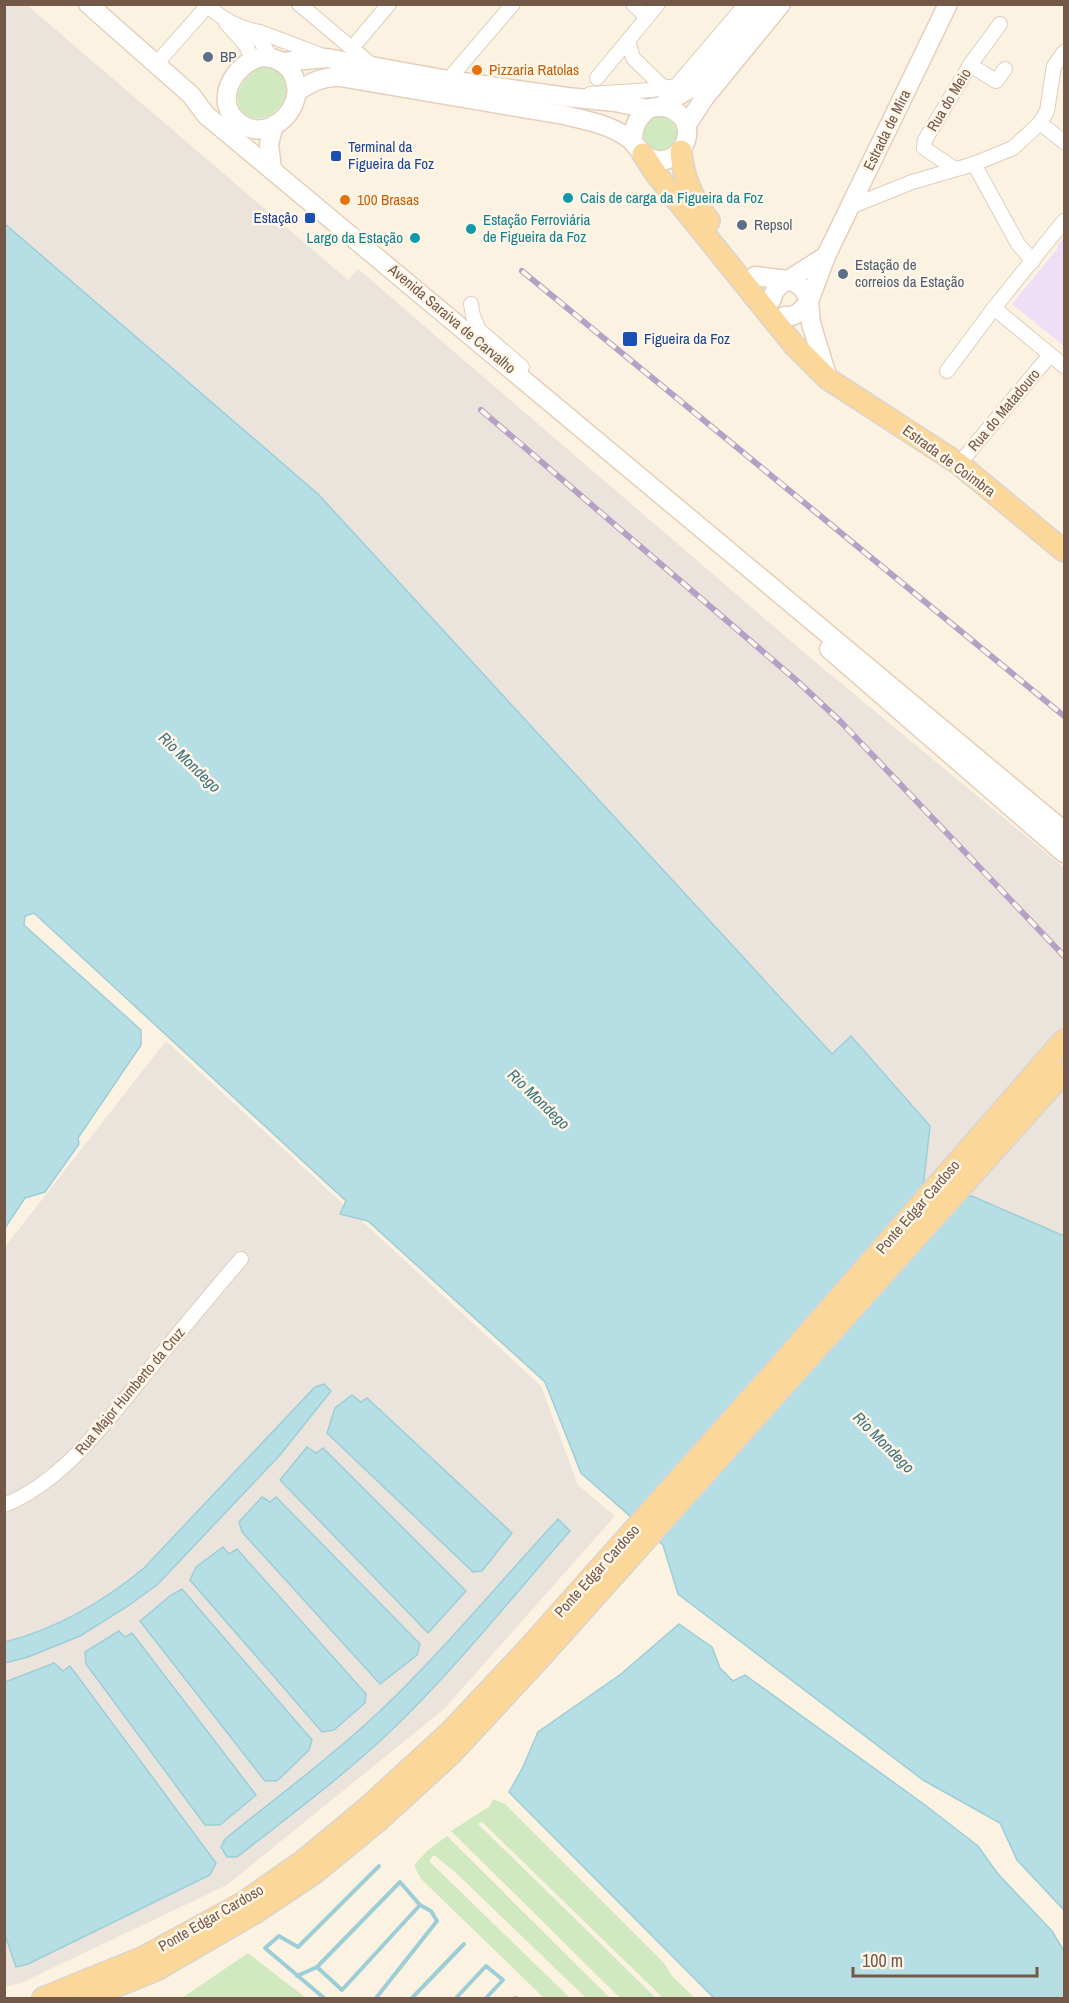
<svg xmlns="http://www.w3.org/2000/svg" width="1069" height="2003" viewBox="0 0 1069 2003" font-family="'Archivo Narrow',sans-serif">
<rect width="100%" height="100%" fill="#fcf2e1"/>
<g fill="#ebe4dd">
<polygon points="5,5 27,5 348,280 358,269 801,650 1064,868 1064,1236 974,1197 942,1200 923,1188 851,1036 832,1054 318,494 5,224"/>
<polygon points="166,1041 541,1386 578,1485 615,1516 444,1709 227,1885 21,1983 5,1987 4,1248"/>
</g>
<polygon fill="#efdef8" points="1064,237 1064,346 1012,304 1058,248 1057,246"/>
<g fill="#d1e9c0">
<path d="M 268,67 L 283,74 C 284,78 287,83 288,87 C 289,93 286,100 282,104 C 261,134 225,112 242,84 C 248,74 256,67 268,67 Z"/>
<circle cx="660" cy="134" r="17"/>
<polygon points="493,1799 505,1804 664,1963 672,1976 695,1998 663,1998 482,1822 478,1824 656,1998 620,1998 451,1831 490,1806"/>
<polygon points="447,1836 610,1998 586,1998 456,1873 434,1855 429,1861 570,1998 544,1998 421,1879 414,1865 427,1851"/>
<polygon points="248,1953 306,1998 182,1998"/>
</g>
<g fill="#b6dee5" stroke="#9dced7" stroke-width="1.5">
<polygon points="5,224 318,494 832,1054 851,1036 930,1126 923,1188 942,1200 972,1196 1064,1236 1064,1910 1017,1860 1000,1823 923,1780 678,1594 663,1545 581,1473 545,1382 368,1221 340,1214 346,1201 34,913 25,916 24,925 141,1030 141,1045 78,1138 79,1144 45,1192 25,1198 5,1228"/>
<path d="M 324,1384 L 331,1391 L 280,1455 L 157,1585 L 128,1606 L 80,1636 L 28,1657 L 5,1663 L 5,1642 C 56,1629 103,1602 144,1568 L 315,1387 Z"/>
<polygon points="352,1395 361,1402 367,1398 512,1533 482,1571 473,1572 327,1433 335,1408"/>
<polygon points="307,1447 316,1453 323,1448 466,1591 428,1633 280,1480"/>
<polygon points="262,1497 270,1502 276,1497 420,1644 417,1655 380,1684 242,1532 239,1522"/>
<path d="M 558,1519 L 570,1531 C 514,1595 460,1663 399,1723 C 349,1772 292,1814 237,1857 L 227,1857 L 221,1847 L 225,1839 C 277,1797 331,1757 380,1711 C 443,1651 499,1583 558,1519 Z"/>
<polygon points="223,1547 229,1554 237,1549 366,1694 365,1703 334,1730 322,1732 190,1580 196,1567"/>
<polygon points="182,1589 312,1740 309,1750 277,1781 265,1781 140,1621 171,1595"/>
<polygon points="679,1624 712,1647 720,1668 733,1681 745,1675 925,1805 978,1846 998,1874 1052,1931 1064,1951 1064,1998 714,1998 509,1792 523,1767 538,1732 621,1674"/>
<polygon points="119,1631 125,1637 132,1633 256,1795 220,1825 205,1825 86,1664 85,1652"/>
<polygon points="54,1663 63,1671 70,1666 216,1863 210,1875 28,1964 16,1967 4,1932 5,1682"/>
</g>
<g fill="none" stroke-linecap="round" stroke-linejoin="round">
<g stroke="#9dced7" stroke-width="4">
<polyline points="317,1967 342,1990 420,1905 431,1911 437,1921 376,1998"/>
<polyline points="297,1976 317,1967 400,1882 420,1905"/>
<polyline points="324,1998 265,1948 279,1936 298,1947 379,1866"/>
<polyline points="412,1998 464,1944"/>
<polyline points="456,1998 486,1966 503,1980 486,1998"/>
<polyline points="515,1998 516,1998"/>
</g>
<g stroke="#e0cebd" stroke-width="16">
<g id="street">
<path d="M 205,4 C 221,18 239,29 260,32 L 326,57"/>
<polyline points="299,4 373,66"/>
<polyline points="633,4 647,17"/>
<polyline points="226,23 245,44 253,59"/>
<polyline points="249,31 261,42 271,57"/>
<polyline points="628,40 633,58 664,88"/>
<polyline points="352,48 389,4"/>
<polyline points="156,64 209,4"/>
<polyline points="970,65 996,81 1005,69"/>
<polyline points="597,78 658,4"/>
<polyline points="448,80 513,4"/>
<polyline points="590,94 652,90 676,86 746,4"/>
<polyline points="1040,123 1064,142"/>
<polyline points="974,164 1018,244 1033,261"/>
<polyline points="955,169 924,148 925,140 970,65 1000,24"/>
<polyline points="850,207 912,182 974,164 1013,148 1040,123 1047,111 1054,66 1064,52"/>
<polyline points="1064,221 994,308 1064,366"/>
<polyline points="471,304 473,316 479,330 522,367"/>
<polyline points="947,371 994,308"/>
<polyline points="959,464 1050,355"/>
<path d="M 4,1505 C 63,1482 108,1419 147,1372 C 178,1334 209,1296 241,1259"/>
</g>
</g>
<g stroke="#e5cfbb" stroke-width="21">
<g id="secondary">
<polyline points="88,4 191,95 206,115 1064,831"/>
<path d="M 261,57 C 273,57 285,61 292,73 C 310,104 271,144 241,124 C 211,104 233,64 261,57 Z"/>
<path d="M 282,62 L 327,58 L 448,80 L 567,97 L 615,102 L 648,109 C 656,106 664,106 671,109 C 712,128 666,191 633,142 C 633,126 637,119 648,109"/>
<path d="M 298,91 C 312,82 323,76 340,77 L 564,115 C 588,121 614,125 633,142"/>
<polyline points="659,107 693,87 762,4"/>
<polyline points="686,126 705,97 781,4"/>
<polyline points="272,169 269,144 274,125"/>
<polyline points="755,276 788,280 826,256"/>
<path d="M 772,299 C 774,288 779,286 788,280 C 800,283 805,290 809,301 C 802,310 796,318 784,316"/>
<polyline points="828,379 811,323 809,301 826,256 948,4"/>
<polyline points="829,649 1064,853"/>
</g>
</g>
<g stroke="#dbd4cf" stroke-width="24">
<g id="primary">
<path d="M 681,151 C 682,175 694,202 709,221"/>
<polyline points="643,154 656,174 794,345 828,379 959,464 1064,551"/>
<polyline points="43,1998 144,1957 243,1903 303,1861 367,1808 452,1730 527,1650 786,1359 1064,1040"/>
<polyline points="87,1998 156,1970 256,1912 313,1874 379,1820 450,1755 539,1659 1064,1072"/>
</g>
</g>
<use href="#street" stroke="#fff" stroke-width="14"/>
<use href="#secondary" stroke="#fff" stroke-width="18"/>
<use href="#primary" stroke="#fbd799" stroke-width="21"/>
<g stroke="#b4a1c5" stroke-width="6">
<g id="rail">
<polyline points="522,271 1064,716"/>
<polyline points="481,410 796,680 840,721 1064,956"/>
</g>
</g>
<use href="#rail" stroke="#fff6e8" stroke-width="4" stroke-dasharray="11" stroke-linecap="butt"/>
</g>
<g fill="#5c6f8a" stroke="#fff6e8" stroke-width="2">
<circle cx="208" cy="57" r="6"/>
<circle cx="742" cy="225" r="6"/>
<circle cx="843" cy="274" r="6"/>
</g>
<g fill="#e8710a" stroke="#fff6e8" stroke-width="2">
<circle cx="477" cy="70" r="6"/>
<circle cx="345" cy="200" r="6"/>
</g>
<g fill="#1a4fb4" stroke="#fff6e8" stroke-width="2">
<rect x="330" y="150" width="12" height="12" rx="3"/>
<rect x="304" y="212" width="12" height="12" rx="3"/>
<rect x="622" y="331" width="16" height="16" rx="3"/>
</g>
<g fill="#0f9aa8" stroke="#fff6e8" stroke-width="2">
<circle cx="568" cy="198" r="6"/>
<circle cx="471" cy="229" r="6"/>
<circle cx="415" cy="238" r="6"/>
</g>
<g text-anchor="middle" stroke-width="5" stroke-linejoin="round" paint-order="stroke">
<g font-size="15" fill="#4e5e75" stroke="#fff6e8" text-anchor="start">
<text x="220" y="62">BP</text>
<text x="754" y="230">Repsol</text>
<text x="855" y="270">Estação de<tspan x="855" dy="17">correios da Estação</tspan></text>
</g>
<g font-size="15" fill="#c56008" stroke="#fff6e8" text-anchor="start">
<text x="489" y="75">Pizzaria Ratolas</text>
<text x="357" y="205">100 Brasas</text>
</g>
<g font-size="15" fill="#735848" stroke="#fff6e8">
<text transform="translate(949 100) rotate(-59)" y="5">Rua do Meio</text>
<text transform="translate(887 130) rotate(-64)" y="5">Estrada de Mira</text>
<text transform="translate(452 319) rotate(40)" y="5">Avenida Saraiva de Carvalho</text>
<text transform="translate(1004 410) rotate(-50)" y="5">Rua do Matadouro</text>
<text transform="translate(949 461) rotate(36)" y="5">Estrada de Coimbra</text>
<text transform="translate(918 1207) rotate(-49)" y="5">Ponte Edgar Cardoso</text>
<text transform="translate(130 1391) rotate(-50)" y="5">Rua Major Humberto da Cruz</text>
<text transform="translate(597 1571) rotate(-48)" y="5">Ponte Edgar Cardoso</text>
<text transform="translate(211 1918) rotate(-30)" y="5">Ponte Edgar Cardoso</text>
</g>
<g font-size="15" fill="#164399" stroke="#fff6e8" text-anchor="start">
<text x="348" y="152">Terminal da<tspan x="348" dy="17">Figueira da Foz</tspan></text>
<text x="298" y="223" text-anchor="end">Estaçâo</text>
<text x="644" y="344">Figueira da Foz</text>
</g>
<g font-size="15" fill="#0d838f" stroke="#fff6e8" text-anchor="start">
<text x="580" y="203">Cais de carga da Figueira da Foz</text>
<text x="483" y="225">Estação Ferroviária<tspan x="483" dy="17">de Figueira da Foz</tspan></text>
<text x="403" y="243" text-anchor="end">Largo da Estação</text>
</g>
<g font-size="16" font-style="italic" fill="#3f7580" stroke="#fff6e8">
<text transform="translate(190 762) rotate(44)" y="6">Rio Mondego</text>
<text transform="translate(539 1099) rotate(44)" y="6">Rio Mondego</text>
<text transform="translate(884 1442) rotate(45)" y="6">Rio Mondego</text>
</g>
</g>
<rect width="1069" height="2003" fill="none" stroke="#735848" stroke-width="12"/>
<path d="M853 1967v9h184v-9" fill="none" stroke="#735848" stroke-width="3"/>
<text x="862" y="1967" font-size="18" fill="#735848" stroke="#fff6e8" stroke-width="4.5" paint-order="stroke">100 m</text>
</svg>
